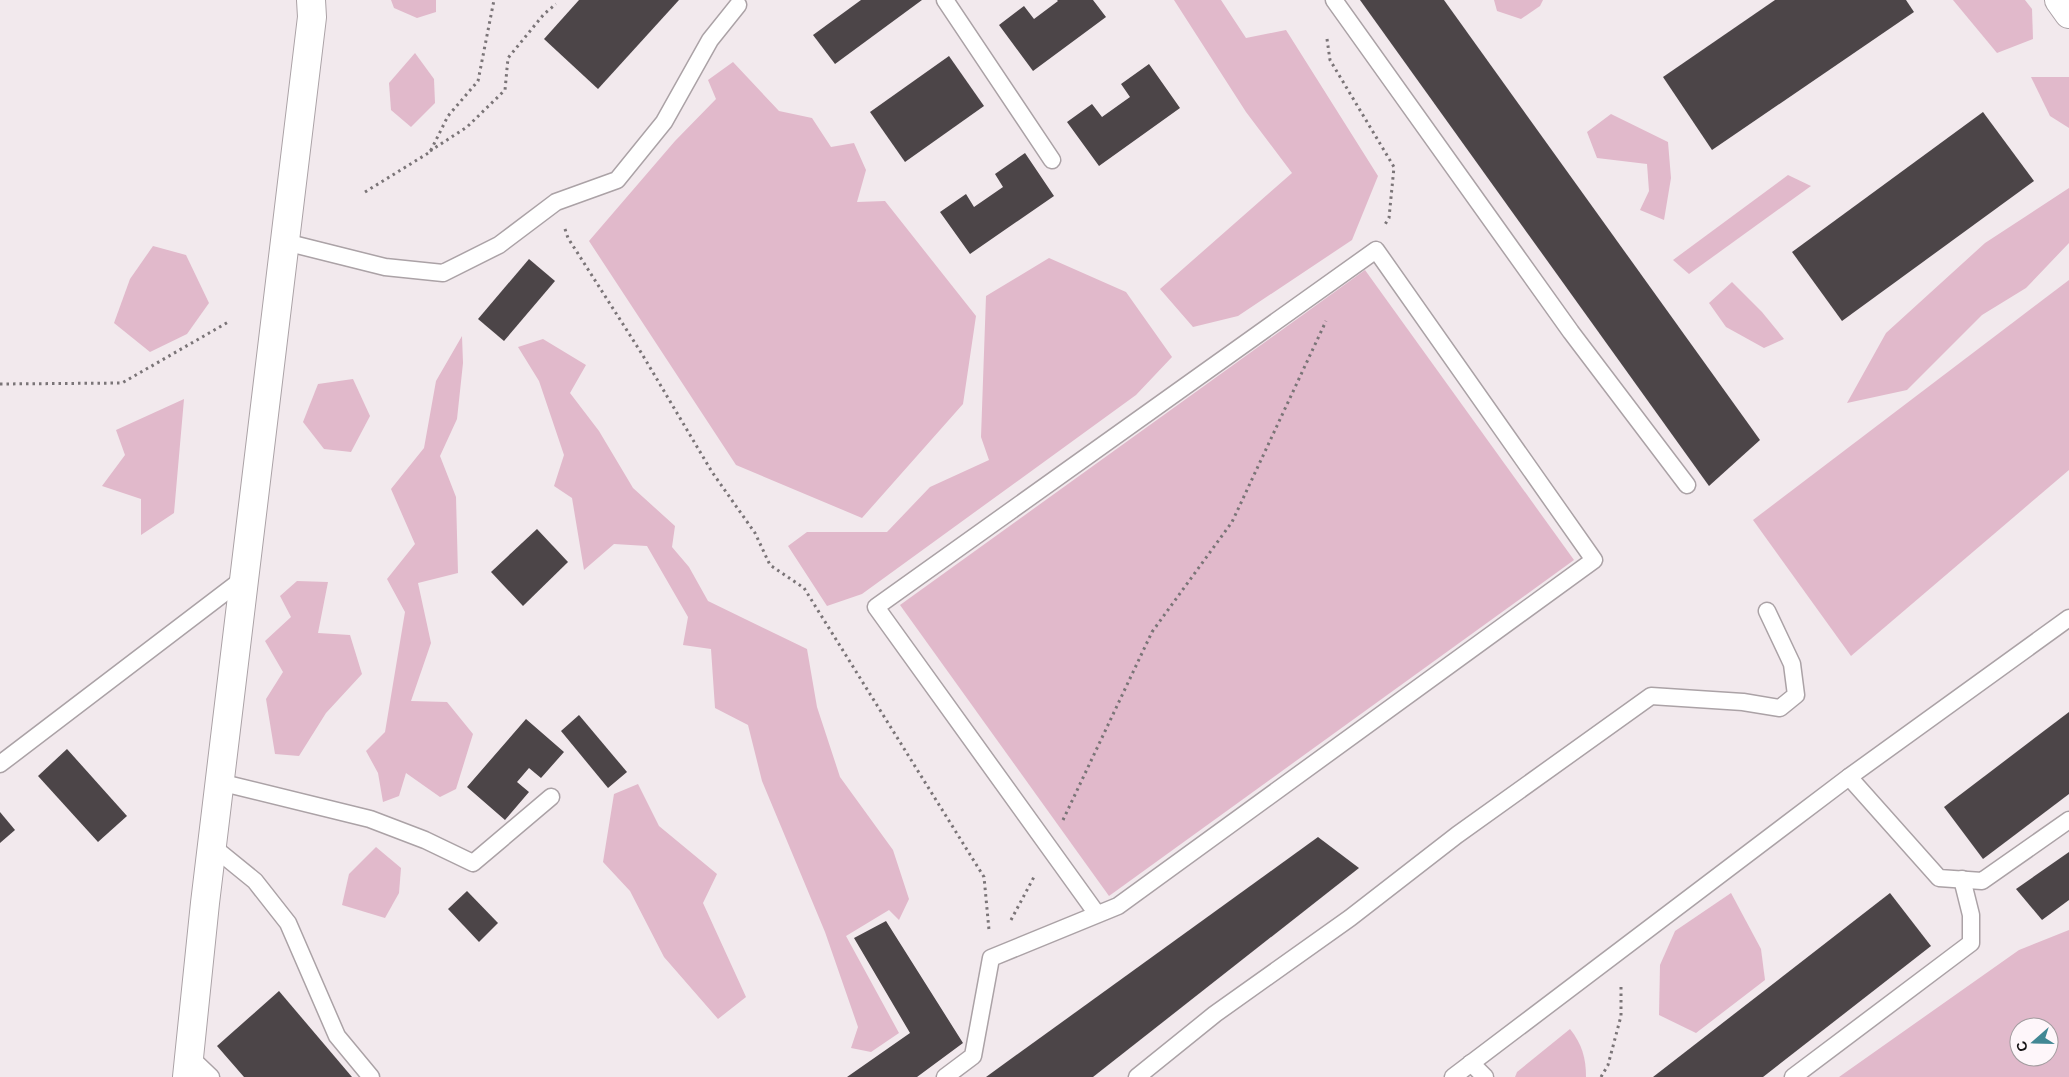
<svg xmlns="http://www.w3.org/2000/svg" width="2069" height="1077" viewBox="0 0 2069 1077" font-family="Barlow,sans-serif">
<rect width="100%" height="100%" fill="#f2e9ed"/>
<g fill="#e1b9cb" fill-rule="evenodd">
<polygon points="391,0 436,0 436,12 417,18 394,8"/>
<polygon points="1174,0 1221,0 1246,38 1286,30 1378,176 1352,240 1238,316 1193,327 1160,289 1292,173 1246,112"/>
<polygon points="1494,0 1543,0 1540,6 1521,19 1497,11"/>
<polygon points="1953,0 2025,0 2032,9 2033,39 1997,53"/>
<polygon points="415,53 434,79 435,103 411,127 391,110 389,83"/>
<polygon points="733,62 779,111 812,118 831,147 854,143 866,170 857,202 885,201 976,316 963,404 862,518 736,465 589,241 675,141 716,99 708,80"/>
<polygon points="2031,77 2069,77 2069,128 2050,116"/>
<polygon points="1611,114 1668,142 1671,178 1664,220 1640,210 1649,191 1647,164 1597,158 1587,132"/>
<polygon points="1788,175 1811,186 1689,274 1673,260"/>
<polygon points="2069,188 2069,243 2026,288 1982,315 1907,390 1847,403 1886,333 1985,243"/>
<polygon points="153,246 186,255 209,303 187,334 150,352 114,323 130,279"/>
<polygon points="1049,258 1126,292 1172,357 1136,395 862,594 827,606 788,546 807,532 887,532 930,487 989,460 981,437 986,296"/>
<polygon points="1365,270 1574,560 1109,896 900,605"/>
<polygon points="2069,280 2069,470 1851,656 1753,520"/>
<polygon points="1732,282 1762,312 1784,339 1764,348 1726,327 1709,303"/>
<polygon points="462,336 463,363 457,419 440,456 456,497 458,573 418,583 431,643 411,701 447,702 473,734 456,789 440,797 406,773 399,796 383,802 378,773 366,751 385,732 405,612 387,579 415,544 391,489 424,448 436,381"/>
<polygon points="543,339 586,365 570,393 599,431 633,488 675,526 672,547 689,567 708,601 807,649 817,707 840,777 893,850 909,899 899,920 889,910 846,936 899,1033 871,1052 851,1048 858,1027 825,932 762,781 748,725 715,708 711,649 683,645 688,617 647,546 614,544 584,570 572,498 554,486 564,455 539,381 518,347"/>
<polygon points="353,379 370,416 351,452 324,449 303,422 318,384"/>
<polygon points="184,399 174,513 141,535 141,499 102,486 125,455 116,430"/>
<polygon points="297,581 328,582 318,633 350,635 362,674 326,713 299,756 275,754 266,699 283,672 265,641 291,617 280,596"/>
<polygon points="638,784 659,826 717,874 703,903 746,997 718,1019 664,957 630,891 603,862 614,794"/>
<polygon points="376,847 401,868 399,893 385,918 342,905 349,874"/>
<polygon points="1731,893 1761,949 1765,980 1696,1033 1659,1015 1660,965 1675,931"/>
<path d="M 2069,930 L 2069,1077 L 1839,1077 L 2019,950 ZM 2019,1027 L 2049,1027 L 2049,1057 L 2019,1057 Z"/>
<path d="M 1570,1029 C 1582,1044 1586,1058 1586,1077 L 1515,1077 L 1517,1072 Z"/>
</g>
<g fill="#4c4548">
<polygon points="579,0 679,0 598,89 544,39"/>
<polygon points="861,0 922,0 835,64 813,35"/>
<polygon points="1057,0 1093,0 1106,17 1033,71 999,25 1024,6 1034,19 1058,1"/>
<polygon points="1360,0 1444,0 1760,440 1709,486"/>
<polygon points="1775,0 1906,0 1914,12 1712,150 1663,77"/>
<polygon points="949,56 984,106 905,162 870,112"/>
<polygon points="1149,64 1180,108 1099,166 1067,122 1092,104 1102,117 1130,97 1121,84"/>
<polygon points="1983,112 2034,181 1842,321 1792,252"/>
<polygon points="1025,153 1054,196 970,254 940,212 966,194 974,207 1003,187 995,174"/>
<polygon points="529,259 555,281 504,341 478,319"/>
<polygon points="537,529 568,562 523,606 491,572"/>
<polygon points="2069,712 2069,794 1983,859 1944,807"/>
<polygon points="579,715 627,772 608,788 561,731"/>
<polygon points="526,719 564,752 541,778 529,768 517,782 529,792 505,820 467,787"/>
<polygon points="67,749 127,816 98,842 38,776"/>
<polygon points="0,812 15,830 0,843"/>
<polygon points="1318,837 1359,868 1093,1077 986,1077"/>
<polygon points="2069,852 2069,900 2042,920 2016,889"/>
<polygon points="467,891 498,923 479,942 448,909"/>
<polygon points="1890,893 1931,946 1763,1077 1653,1077"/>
<polygon points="886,921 963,1043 917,1077 847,1077 910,1033 854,938"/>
<polygon points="279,991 352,1077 244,1077 217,1046"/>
</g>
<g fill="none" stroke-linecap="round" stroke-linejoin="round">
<g stroke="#aba2a6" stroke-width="19">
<g id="lane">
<polyline points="945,0 1052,160"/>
<polyline points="1334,0 1571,332 1687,485"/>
<polyline points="285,242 385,267 443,273 499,245 556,202 617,180 664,122 710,40 738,5"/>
<polyline points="0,764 244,578"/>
<polyline points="1849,777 1939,878 1982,881 2069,820"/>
<polyline points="219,782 370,819 425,840 473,863 551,797"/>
<polyline points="212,846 255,881 288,923 337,1036 371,1077"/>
<polyline points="189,1056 211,1077"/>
<polyline points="1471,1063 1485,1077"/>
<polyline points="945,1077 973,1056 991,958 1118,906 1594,560 1376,250 876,607 1097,914"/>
<polyline points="1137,1077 1215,1014 1350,918 1457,835 1651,696 1743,702 1780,708 1796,695 1792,664 1767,611"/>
<polyline points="1453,1077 1849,777 2069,618"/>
<polyline points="1793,1077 1971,943 1971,915 1962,879"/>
</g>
</g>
<g stroke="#aba2a6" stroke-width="30">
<polyline id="street" points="2059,0 2069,14"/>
</g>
<g stroke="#aba2a6" stroke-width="30">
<polyline id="secondary" points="187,1077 205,903 312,17 311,0"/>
</g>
<g stroke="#7a7477" stroke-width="3" stroke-dasharray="2.5 4" stroke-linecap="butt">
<polyline points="1327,39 1330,60 1394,167 1389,218 1384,226"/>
<polyline points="430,151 467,127 505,90 508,58 544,14 556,4"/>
<polyline points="365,192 430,152 448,116 478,81 494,0"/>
<polyline points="565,229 568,238 642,354 712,472 755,533 770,565 804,588 984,877 989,930"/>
<polyline points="0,384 122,383 230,321"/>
<polyline points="1063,820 1152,632 1232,522 1326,321"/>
<polyline points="1011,920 1035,875"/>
<polyline points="1601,1077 1608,1065 1621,1016 1621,984"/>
</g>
<use href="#lane" stroke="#fff" stroke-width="16"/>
<use href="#street" stroke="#fff" stroke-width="28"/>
<use href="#secondary" stroke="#fff" stroke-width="28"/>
</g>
<g transform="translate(2034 1042) rotate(250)"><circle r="24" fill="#fef6fa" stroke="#a19b9e"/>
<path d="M0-4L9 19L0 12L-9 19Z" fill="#428794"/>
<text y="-8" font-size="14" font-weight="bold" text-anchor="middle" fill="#161315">С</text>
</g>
</svg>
